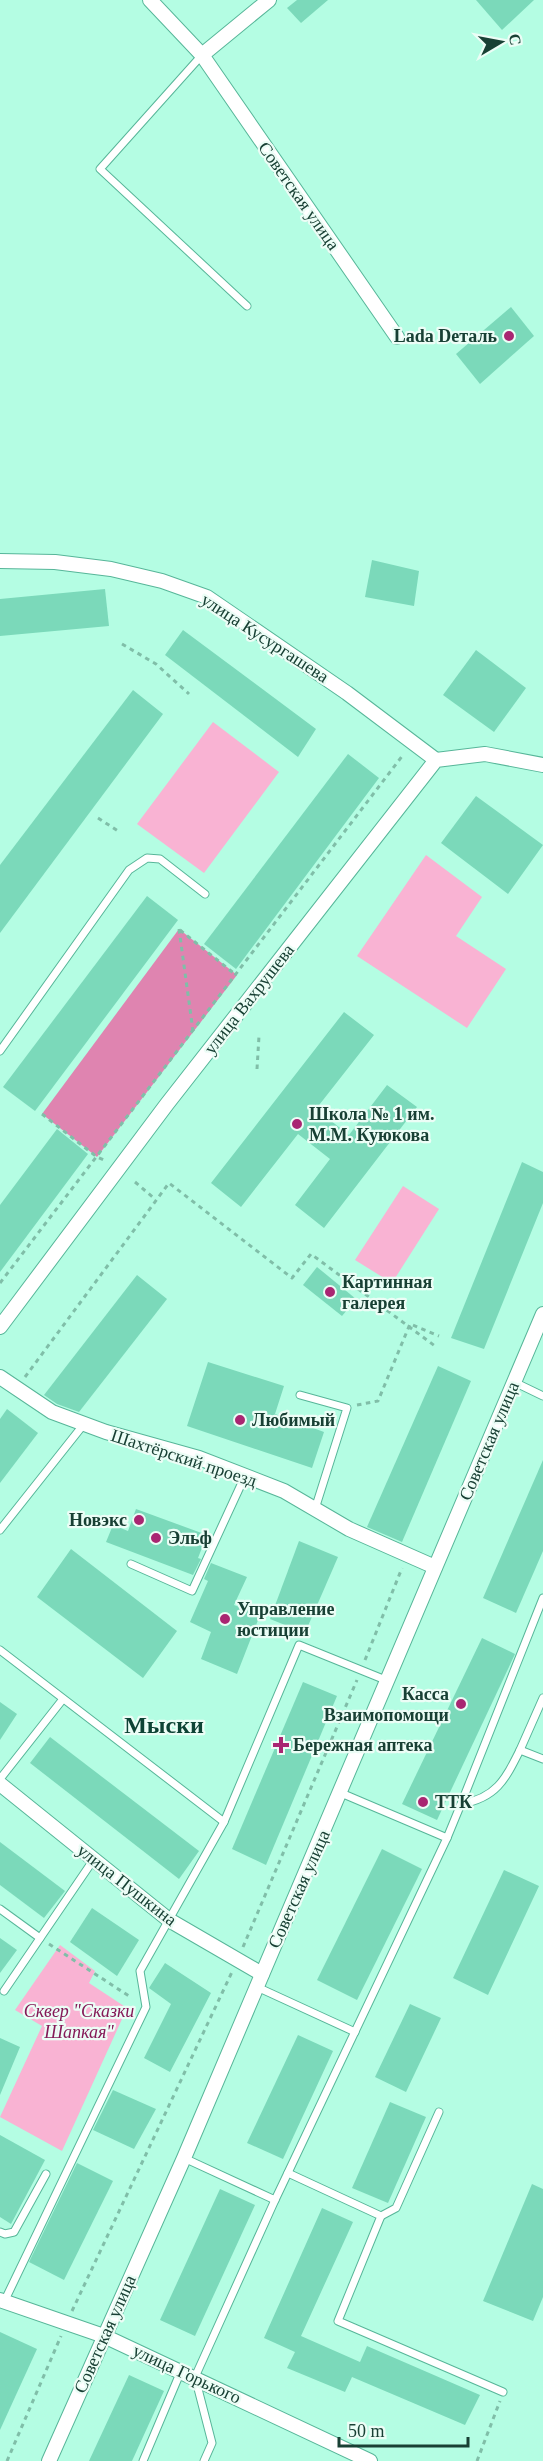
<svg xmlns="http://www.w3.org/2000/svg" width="543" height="2461" viewBox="0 0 543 2461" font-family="'Times New Roman',serif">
<rect width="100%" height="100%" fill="#b4fde3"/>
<g fill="#f9b3d3">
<polygon points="213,722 279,772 204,873 137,824"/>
<polygon points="426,855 482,897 456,936 506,969 467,1028 357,956"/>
<polygon points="403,1186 439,1209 392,1283 355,1260"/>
<polygon points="60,1945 95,1971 89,1983 127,2008 62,2151 0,2117 42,2026 15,2010"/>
</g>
<polygon fill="#df84b0" points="179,929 237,975 97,1157 42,1114"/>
<g fill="#7bd9ba">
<polygon points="297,0 328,0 301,23 287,8"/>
<polygon points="476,0 534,0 502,30"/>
<polygon points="511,307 534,336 480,384 456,354"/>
<polygon points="372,560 419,571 414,606 365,597"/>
<polygon points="105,589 109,626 0,636 0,599"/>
<polygon points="183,630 316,729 298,757 165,655"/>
<polygon points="476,650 526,688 494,732 443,695"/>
<polygon points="133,690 163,714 0,933 0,865"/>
<polygon points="348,754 379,778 236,969 204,944"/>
<polygon points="476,796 543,845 508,894 441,843"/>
<polygon points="147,896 178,920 35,1111 3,1087"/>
<polygon points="344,1012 374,1035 316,1109 349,1135 387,1085 417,1107 324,1228 295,1205 330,1159 298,1134 241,1207 211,1183"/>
<polygon points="57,1129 88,1154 0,1272 0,1205"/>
<polygon points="522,1162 543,1172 543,1203 484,1349 451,1338"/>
<polygon points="317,1267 356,1299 342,1316 303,1285"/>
<polygon points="137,1275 167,1299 79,1412 57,1404 44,1395"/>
<polygon points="208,1362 284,1386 275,1414 324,1432 312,1468 187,1426"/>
<polygon points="438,1366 471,1381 402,1542 367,1527"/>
<polygon points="7,1409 38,1433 0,1483 0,1419"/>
<polygon points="543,1460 543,1551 516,1613 483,1598"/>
<polygon points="136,1509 207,1535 198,1558 201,1559 193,1575 106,1542 113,1525 128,1531"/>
<polygon points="299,1541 338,1557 305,1633 270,1619"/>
<polygon points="71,1549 177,1631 143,1678 37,1597"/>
<polygon points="211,1563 247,1577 234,1605 260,1615 237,1674 201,1659 211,1632 190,1622 208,1581 204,1579"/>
<polygon points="482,1638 515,1654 437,1820 402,1804"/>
<polygon points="303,1682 337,1696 266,1865 232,1849"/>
<polygon points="0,1702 17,1714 0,1740"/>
<polygon points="50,1737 199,1851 179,1879 30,1763"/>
<polygon points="0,1842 65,1891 44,1918 0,1885"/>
<polygon points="382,1849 422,1869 357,2000 317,1980"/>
<polygon points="504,1870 539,1886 488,1995 453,1978"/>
<polygon points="92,1908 139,1940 117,1976 70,1942"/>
<polygon points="0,1938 17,1950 0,1973"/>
<polygon points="165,1963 211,1993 170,2072 144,2058 171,2004 149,1988"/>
<polygon points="410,2004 441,2018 406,2092 375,2077"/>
<polygon points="298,2035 333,2051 283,2159 247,2143"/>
<polygon points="0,2038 20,2047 0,2095"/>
<polygon points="113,2090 156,2109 134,2149 93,2130"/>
<polygon points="390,2102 426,2117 388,2203 352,2188"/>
<polygon points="0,2135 45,2160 11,2224 0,2217"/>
<polygon points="77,2163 113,2181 64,2280 29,2262"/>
<polygon points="532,2184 543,2189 543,2297 533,2321 483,2301"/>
<polygon points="220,2189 255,2205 195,2336 160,2320"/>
<polygon points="322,2208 353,2222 301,2336 360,2362 367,2346 480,2395 465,2425 352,2377 345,2392 287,2368 295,2352 264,2338"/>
<polygon points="0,2332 37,2349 0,2430"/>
<polygon points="129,2375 164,2391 132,2461 89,2461"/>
</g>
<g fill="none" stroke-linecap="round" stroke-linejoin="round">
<g stroke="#57b699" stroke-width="9">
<g id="lane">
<polyline points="202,55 100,169 247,306"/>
<polyline points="0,1051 129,870 147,858 160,859 205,894"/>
<polyline points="514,1382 543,1396"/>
<polyline points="300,1395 347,1408 315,1509"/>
<polyline points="0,1530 84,1424"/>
<polyline points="131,1564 192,1591 245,1476"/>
<polyline points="0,1650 224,1822 299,1645 388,1681"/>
<polyline points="520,1750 543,1698"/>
<polyline points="0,1779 63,1699"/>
<polyline points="461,1804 543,1598"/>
<path d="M 447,1838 L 461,1804 C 496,1798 505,1780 520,1750 L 543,1759"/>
<polyline points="0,1909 40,1938"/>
<polyline points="257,1987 355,2032"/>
<polyline points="4,1991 94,1859"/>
<polyline points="184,2158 275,2200 447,1838 341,1793"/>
<polyline points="288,2173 381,2216 338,2321 503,2392"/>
<polyline points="381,2216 396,2208 439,2112"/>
<polyline points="0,2232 5,2234 14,2232 46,2174"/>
<polyline points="4,2302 146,2007 140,1971 224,1822"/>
<polyline points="143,2461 181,2371"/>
<polyline points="204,2461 212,2443 195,2377 275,2200"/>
</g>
</g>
<g stroke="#57b699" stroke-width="16">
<g id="street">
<polyline points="150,0 202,55 269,0"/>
<polyline points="202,55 397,337"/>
<polyline points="0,561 55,562 111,569 162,581 207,597 347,693 436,760"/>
<polyline points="0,1327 167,1104 436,760 485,754 543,765"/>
<polyline points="0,1377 52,1412 106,1432 199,1458 284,1491 349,1529 435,1567"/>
<polyline points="0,1784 169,1920 262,1974"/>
<polyline points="0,2300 104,2336 370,2461"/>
<polyline points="49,2461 184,2158 543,1314"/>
</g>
</g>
<g stroke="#80bea8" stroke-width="3" stroke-dasharray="4.5 4.5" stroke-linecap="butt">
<polyline points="122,644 156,664 189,694"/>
<polyline points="98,818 118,831"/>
<polyline points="179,929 193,1031"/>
<polyline points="180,930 236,975"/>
<polyline points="257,1069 259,1036"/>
<polyline points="42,1114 97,1157 106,1161"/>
<polyline points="135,1182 155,1199"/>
<polyline points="0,1283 403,755"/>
<polyline points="25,1377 169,1183 292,1278 311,1254 435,1346"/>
<polyline points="357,1405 378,1401 410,1324 439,1336"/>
<polyline points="365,1660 402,1568"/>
<polyline points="49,1944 132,1998"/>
<polyline points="243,1947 357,1680"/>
<polyline points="72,2311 232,1972"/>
<polyline points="7,2461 61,2336"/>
<polyline points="477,2461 500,2401"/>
</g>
<use href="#lane" stroke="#fff" stroke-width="7"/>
<use href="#street" stroke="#fff" stroke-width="14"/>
</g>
<g fill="#a92672" stroke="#ecfdf6" stroke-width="2">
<circle cx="509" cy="336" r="6"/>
<circle cx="297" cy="1124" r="6"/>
<circle cx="330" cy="1292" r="6"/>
<circle cx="240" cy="1420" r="6"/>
<circle cx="139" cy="1520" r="6"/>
<circle cx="156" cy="1538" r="6"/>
<circle cx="225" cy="1619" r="6"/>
<circle cx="461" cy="1704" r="6"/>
<path d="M278 1736h6v6h6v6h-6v6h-6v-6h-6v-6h6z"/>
<circle cx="423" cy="1802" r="6"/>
</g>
<g text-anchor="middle" stroke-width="4.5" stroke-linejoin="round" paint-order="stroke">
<g font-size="18" fill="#184034" stroke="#ecfdf6">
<text transform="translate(299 196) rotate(55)" y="6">Советская улица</text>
<text transform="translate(265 638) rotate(33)" y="6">улица Кусургашева</text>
<text transform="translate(249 999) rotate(-52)" y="6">улица Вахрушева</text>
<text transform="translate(489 1441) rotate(-67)" y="6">Советская улица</text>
<text transform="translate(184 1458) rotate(18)" y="6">Шахтёрский проезд</text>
<text transform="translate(127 1885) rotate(38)" y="6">улица Пушкина</text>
<text transform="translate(299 1889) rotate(-66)" y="6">Советская улица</text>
<text transform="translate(105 2334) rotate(-66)" y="6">Советская улица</text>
<text transform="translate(187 2374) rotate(25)" y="6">улица Горького</text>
</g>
<g font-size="18" font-weight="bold" fill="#184034" stroke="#ecfdf6" text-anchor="start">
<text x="497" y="342" text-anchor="end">Lada Dеталь</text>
<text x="309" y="1120">Школа № 1 им.<tspan x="309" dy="21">М.М. Куюкова</tspan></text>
<text x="342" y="1288">Картинная<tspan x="342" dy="21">галерея</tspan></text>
<text x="252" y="1426">Любимый</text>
<text x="127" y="1526" text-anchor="end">Новэкс</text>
<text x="168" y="1544">Эльф</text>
<text x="237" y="1615">Управление<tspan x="237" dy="21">юстиции</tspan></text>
<text x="449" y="1700" text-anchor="end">Касса<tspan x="449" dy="21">Взаимопомощи</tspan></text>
<text x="293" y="1751">Бережная аптека</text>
<text x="435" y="1808">ТТК</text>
</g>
<g font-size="18" font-style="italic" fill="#851a58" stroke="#ecfdf6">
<text x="79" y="2017">Сквер "Сказки<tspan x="79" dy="21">Шапкая"</tspan></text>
</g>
<g font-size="24" font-weight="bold" fill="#0d4335" stroke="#ecfdf6">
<text x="164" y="1733">Мыски</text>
</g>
</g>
<g transform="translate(501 42) rotate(80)" stroke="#ecfdf6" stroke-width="4.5" paint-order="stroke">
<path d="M0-4.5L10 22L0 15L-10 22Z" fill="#184034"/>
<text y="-9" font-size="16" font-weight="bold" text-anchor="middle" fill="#184034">С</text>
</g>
<path d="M339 2437v9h129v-9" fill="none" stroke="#184034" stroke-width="3"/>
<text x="348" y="2437" font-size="18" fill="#184034" stroke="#ecfdf6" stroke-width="4.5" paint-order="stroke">50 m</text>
</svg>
